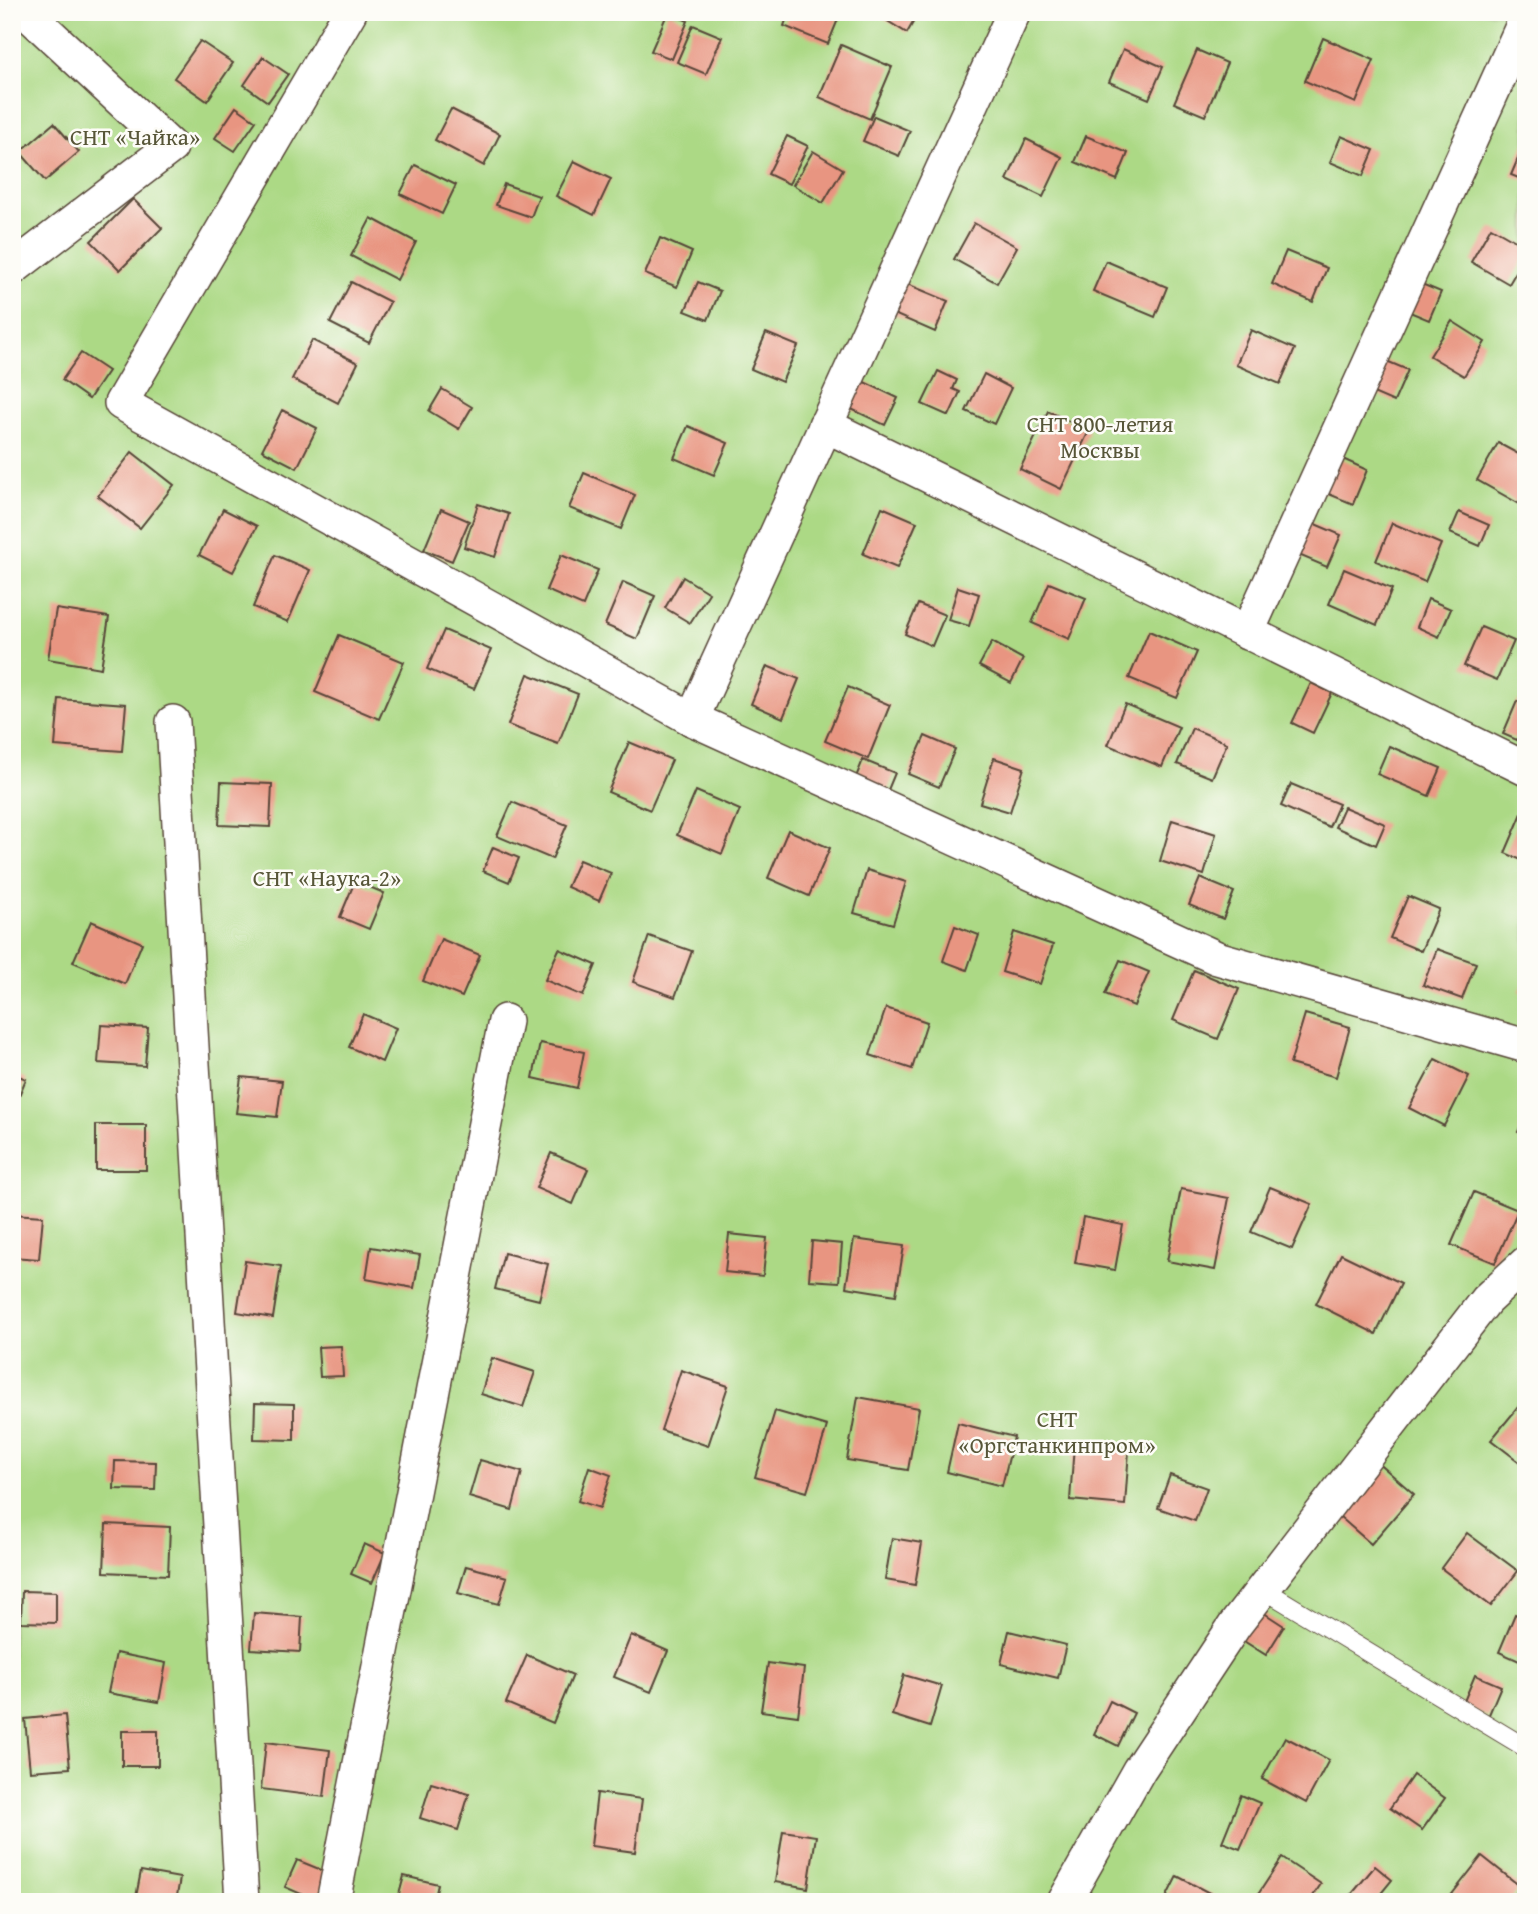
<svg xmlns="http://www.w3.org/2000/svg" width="1538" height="1914" viewBox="0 0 1538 1914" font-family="'Gentium Book Plus',serif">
<rect width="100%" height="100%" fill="#fdfcf7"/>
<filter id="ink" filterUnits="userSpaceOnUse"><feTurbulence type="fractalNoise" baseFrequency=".0143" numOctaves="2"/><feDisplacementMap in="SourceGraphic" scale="14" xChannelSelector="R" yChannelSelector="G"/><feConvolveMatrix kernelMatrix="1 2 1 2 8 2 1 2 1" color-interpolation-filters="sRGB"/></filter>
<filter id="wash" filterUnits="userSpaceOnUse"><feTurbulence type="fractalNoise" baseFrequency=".00686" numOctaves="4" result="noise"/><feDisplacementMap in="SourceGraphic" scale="28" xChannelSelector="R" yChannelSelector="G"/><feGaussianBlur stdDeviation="1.57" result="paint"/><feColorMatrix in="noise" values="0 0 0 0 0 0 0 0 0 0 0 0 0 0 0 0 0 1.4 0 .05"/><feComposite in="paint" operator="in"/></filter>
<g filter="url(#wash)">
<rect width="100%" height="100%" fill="#f6dfc6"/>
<rect fill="#acd985" stroke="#748252" stroke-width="2" x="12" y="12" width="1514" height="1890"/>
<g id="blocks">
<g fill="#e89581">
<polygon points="522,12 540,12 538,19"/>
<polygon points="668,12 688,21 672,59 651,51"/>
<polygon points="789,12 828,12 839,17 828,44 784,26"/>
<polygon points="873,12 919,12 907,33"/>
<polygon points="693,25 722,37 706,74 677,62"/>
<polygon points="1323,38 1374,60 1356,103 1305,81"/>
<polygon points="200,41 233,63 207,101 174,78"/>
<polygon points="841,45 892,67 870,119 819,97"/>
<polygon points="1123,49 1163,67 1149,99 1109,82"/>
<polygon points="1197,50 1227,63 1205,116 1174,103"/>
<polygon points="263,57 288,74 268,102 244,85"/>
<polygon points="236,107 256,121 235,151 215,138"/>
<polygon points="451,109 500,134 484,166 435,140"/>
<polygon points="874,116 910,131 899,156 863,141"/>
<polygon points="54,123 79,152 45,181 20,152"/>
<polygon points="787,136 808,146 789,184 768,174"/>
<polygon points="1086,136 1128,153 1117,180 1075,162"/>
<polygon points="1341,136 1374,150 1363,176 1330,162"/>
<polygon points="1026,139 1062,157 1043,197 1007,180"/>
<polygon points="1526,140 1526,181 1511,175"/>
<polygon points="813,151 843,169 823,203 793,185"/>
<polygon points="574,161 611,179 594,215 556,196"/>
<polygon points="415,165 456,185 442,214 400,194"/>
<polygon points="504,184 539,196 531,217 496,205"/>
<polygon points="133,199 162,228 120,270 91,241"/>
<polygon points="371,218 416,242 397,280 351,256"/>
<polygon points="974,223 1017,247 997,283 954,259"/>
<polygon points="1491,227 1526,247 1526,255 1509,284 1471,262"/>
<polygon points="660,238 692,252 677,287 645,274"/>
<polygon points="1286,251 1327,268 1313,302 1272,284"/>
<polygon points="1106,261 1167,287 1155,317 1093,291"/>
<polygon points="1412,280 1441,292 1429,320 1400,308"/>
<polygon points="900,281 948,301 935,332 887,311"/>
<polygon points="351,282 390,302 369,343 330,323"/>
<polygon points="698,282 720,291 708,320 685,311"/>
<polygon points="1452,321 1485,342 1464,376 1430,356"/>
<polygon points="1251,330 1295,349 1280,384 1236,365"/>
<polygon points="766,333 798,346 782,382 751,369"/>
<polygon points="312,340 358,363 338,403 292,379"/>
<polygon points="81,353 108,371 89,399 62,380"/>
<polygon points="1377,357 1408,370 1394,402 1364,389"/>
<polygon points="938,371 957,380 953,389 960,392 949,416 922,404"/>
<polygon points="984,374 1011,388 994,424 966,411"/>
<polygon points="860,380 898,398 885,425 847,407"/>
<polygon points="442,389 472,407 459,429 429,411"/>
<polygon points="282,410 317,428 297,468 262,450"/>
<polygon points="1048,411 1089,431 1061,489 1020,469"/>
<polygon points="688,426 728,443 714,475 674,458"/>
<polygon points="1498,443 1526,458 1526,501 1523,506 1477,480"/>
<polygon points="132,452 174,485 140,528 98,496"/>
<polygon points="1334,455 1367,470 1353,504 1319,490"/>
<polygon points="584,473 635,495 621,529 569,508"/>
<polygon points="478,504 509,514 495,557 464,547"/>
<polygon points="882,507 917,522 897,568 863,554"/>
<polygon points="223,509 257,526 233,572 199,555"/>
<polygon points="441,509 469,521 452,561 424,550"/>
<polygon points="1459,512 1489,525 1480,546 1450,533"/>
<polygon points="1308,521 1341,535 1327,567 1294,553"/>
<polygon points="1392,523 1441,544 1425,582 1376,561"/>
<polygon points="275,555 310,570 288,622 253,607"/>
<polygon points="561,555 598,570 583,606 546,590"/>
<polygon points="1344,569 1392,589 1377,625 1329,604"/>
<polygon points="683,577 709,593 690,623 665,608"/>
<polygon points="623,582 655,596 637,639 605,625"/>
<polygon points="1049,583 1086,598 1069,639 1032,623"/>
<polygon points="958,587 979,594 969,626 948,620"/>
<polygon points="1428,599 1451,609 1439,637 1417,627"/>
<polygon points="918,604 945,615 932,646 905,634"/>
<polygon points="56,609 109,617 101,668 48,659"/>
<polygon points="1481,627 1514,641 1497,680 1464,666"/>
<polygon points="444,630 491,650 474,689 427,669"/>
<polygon points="1149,631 1197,652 1177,698 1129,678"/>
<polygon points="339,635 404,662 379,719 315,692"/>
<polygon points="992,642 1023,659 1011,683 979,666"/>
<polygon points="767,666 799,679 783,718 751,704"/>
<polygon points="528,674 578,694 558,744 508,725"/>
<polygon points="1311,683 1332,693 1313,733 1292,723"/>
<polygon points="848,687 890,705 868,759 825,741"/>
<polygon points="59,699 126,704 122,751 55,746"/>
<polygon points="1517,701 1526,705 1526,744 1503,734"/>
<polygon points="1125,704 1179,727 1162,767 1108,745"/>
<polygon points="1192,728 1227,743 1212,778 1177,764"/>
<polygon points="925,736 955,749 939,787 908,774"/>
<polygon points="629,742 672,760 650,810 608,792"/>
<polygon points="1389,746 1441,768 1429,796 1377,774"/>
<polygon points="994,758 1024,768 1010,812 980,803"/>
<polygon points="863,760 895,773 883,802 851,789"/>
<polygon points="221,782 272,784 270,827 219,825"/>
<polygon points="1291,784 1339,804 1329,827 1281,806"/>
<polygon points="696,791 740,810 722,854 677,835"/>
<polygon points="512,802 567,825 552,859 497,836"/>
<polygon points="1526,804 1526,862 1505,853"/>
<polygon points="1344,807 1385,824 1376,845 1335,827"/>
<polygon points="1172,820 1216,834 1204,875 1160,861"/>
<polygon points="788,830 830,848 809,896 768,878"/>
<polygon points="493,847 519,858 509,882 483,871"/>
<polygon points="579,860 611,873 599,901 567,887"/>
<polygon points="867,870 906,882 893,924 854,913"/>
<polygon points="1200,878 1234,892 1223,919 1189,905"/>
<polygon points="355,881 384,893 369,929 340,917"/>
<polygon points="1408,896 1439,909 1421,951 1390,938"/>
<polygon points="12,918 14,918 16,939 12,939"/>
<polygon points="91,921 142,943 125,984 73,962"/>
<polygon points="955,926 979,935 967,970 943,961"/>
<polygon points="1014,932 1053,945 1040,984 1002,972"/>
<polygon points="649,936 692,951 675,997 633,982"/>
<polygon points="441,939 480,955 462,997 423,981"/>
<polygon points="559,949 596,965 583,996 545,980"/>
<polygon points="1437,949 1476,963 1462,999 1423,985"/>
<polygon points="1120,960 1149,972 1134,1006 1105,994"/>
<polygon points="1194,970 1239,989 1218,1039 1173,1020"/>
<polygon points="12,975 14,975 16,1015 12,1016"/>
<polygon points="1526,978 1526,994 1519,991"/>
<polygon points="886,1008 927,1022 912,1069 870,1055"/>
<polygon points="363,1014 396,1028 382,1062 349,1047"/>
<polygon points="1305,1014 1350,1027 1336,1077 1290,1064"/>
<polygon points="101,1025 148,1028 145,1066 98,1063"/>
<polygon points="540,1043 584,1052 577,1088 533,1078"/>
<polygon points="1435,1059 1469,1076 1444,1126 1409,1108"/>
<polygon points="12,1073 26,1079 15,1105 12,1104"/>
<polygon points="241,1077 282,1081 277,1117 236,1113"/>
<polygon points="1526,1113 1526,1136 1518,1132"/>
<rect x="96" y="1125" width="50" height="45"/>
<polygon points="551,1153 588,1169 573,1204 536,1188"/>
<polygon points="1270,1187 1312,1204 1292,1249 1251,1232"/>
<polygon points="1181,1189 1229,1198 1215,1270 1167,1261"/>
<polygon points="1474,1192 1518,1210 1495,1263 1451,1245"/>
<polygon points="12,1214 43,1216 39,1259 12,1257"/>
<polygon points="1083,1217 1123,1225 1115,1270 1075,1263"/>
<polygon points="729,1234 767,1238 763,1276 725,1272"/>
<polygon points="854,1239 904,1246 896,1295 846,1287"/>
<polygon points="812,1241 842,1244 839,1282 809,1280"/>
<polygon points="371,1247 420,1255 414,1288 366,1279"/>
<polygon points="504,1253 548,1264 539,1300 495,1289"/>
<polygon points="1341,1254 1401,1283 1376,1334 1316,1304"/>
<polygon points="245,1261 281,1266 273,1318 237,1312"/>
<polygon points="341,1346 343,1376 320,1377 318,1347"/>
<polygon points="492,1358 535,1372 523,1407 481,1394"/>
<polygon points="681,1370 728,1386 708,1446 661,1430"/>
<polygon points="858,1397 919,1408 908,1470 847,1460"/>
<polygon points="255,1403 294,1404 294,1440 254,1439"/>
<polygon points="1519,1406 1526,1412 1526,1467 1491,1440"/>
<polygon points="775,1411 827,1426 807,1492 755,1477"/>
<polygon points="958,1423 1014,1437 1002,1486 947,1472"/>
<polygon points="1074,1445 1129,1450 1125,1505 1070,1500"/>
<polygon points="480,1460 522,1472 512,1510 469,1497"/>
<polygon points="1375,1460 1414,1494 1371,1544 1332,1510"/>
<polygon points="115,1461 156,1462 155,1490 114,1489"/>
<polygon points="589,1467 611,1475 600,1508 578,1501"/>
<polygon points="1170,1475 1207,1488 1195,1521 1158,1508"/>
<polygon points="106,1524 170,1527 168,1575 104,1572"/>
<polygon points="1467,1533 1518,1571 1491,1606 1441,1568"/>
<polygon points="892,1538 922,1543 915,1585 885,1580"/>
<polygon points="364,1544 385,1553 372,1583 351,1574"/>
<polygon points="466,1566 507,1577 499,1604 458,1593"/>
<polygon points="22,1591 56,1592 56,1623 21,1622"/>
<polygon points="1258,1609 1284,1626 1266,1655 1239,1638"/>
<polygon points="254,1613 302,1617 300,1652 251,1649"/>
<polygon points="1515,1614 1526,1618 1526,1664 1499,1652"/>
<polygon points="1009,1631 1066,1645 1058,1678 1001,1664"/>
<polygon points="631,1635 668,1651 651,1692 614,1677"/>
<polygon points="116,1653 166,1663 159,1702 108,1693"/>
<polygon points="527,1655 573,1675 553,1723 506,1703"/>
<polygon points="768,1663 804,1668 798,1716 761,1711"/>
<polygon points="904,1675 942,1686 930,1727 892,1715"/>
<polygon points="1475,1675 1501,1686 1488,1717 1462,1706"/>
<polygon points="1110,1701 1134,1713 1118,1746 1094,1734"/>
<polygon points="65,1715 70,1768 30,1771 25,1719"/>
<rect x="122" y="1731" width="36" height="35"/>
<polygon points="1285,1737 1329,1760 1306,1803 1262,1779"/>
<polygon points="266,1742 330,1750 324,1797 261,1789"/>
<polygon points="1413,1775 1445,1798 1422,1830 1390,1808"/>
<polygon points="431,1783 469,1794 458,1830 420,1818"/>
<polygon points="597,1793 642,1799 635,1852 591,1846"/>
<polygon points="1241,1795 1260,1803 1240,1849 1222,1842"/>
<polygon points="783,1831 816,1836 808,1888 775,1882"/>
<polygon points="1482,1856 1521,1887 1509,1902 1454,1902 1449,1898"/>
<polygon points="1282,1858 1321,1884 1309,1902 1265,1902 1257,1896"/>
<polygon points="297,1860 329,1873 317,1901 285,1887"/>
<polygon points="1375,1866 1392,1880 1374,1902 1359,1902 1351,1895"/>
<polygon points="141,1871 180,1878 176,1902 135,1902"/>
<polygon points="404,1876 438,1884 434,1902 397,1902"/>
<polygon points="1177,1876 1219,1898 1217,1902 1164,1902"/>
</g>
</g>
</g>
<g filter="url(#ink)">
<use href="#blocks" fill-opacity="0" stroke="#574537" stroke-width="2"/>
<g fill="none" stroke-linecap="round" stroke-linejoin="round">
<g stroke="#574537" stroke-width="20">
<polyline id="lane" points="1263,1589 1526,1748"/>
</g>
<g stroke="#574537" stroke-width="36">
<g id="street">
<polyline points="350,12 121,403 692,719 1217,958 1526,1046"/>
<polyline points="12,269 171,147 26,12"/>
<polyline points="825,425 1526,769"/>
<polyline points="1247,633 1526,18"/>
<polyline points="692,719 1014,12"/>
<polyline points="173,722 242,1902"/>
<polyline points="333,1902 505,1021"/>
<polyline points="1064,1902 1139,1770 1235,1625 1486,1300 1526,1263"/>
</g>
</g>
<use href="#lane" stroke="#fff" stroke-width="18"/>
<use href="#street" stroke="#fff" stroke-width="33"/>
</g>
</g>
<g text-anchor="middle" stroke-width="5" stroke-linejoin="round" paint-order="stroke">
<g font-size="23" fill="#575638" stroke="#fdfcf7">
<text x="135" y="145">СНТ «Чайка»</text>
<text x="1100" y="432">СНТ 800-летия<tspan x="1100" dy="26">Москвы</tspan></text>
<text x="327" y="886">СНТ «Наука-2»</text>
<text x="1057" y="1427">СНТ<tspan x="1057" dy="26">«Оргстанкинпром»</tspan></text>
</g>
</g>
<rect width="1538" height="1914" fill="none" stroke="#fdfcf7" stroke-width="42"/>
</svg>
